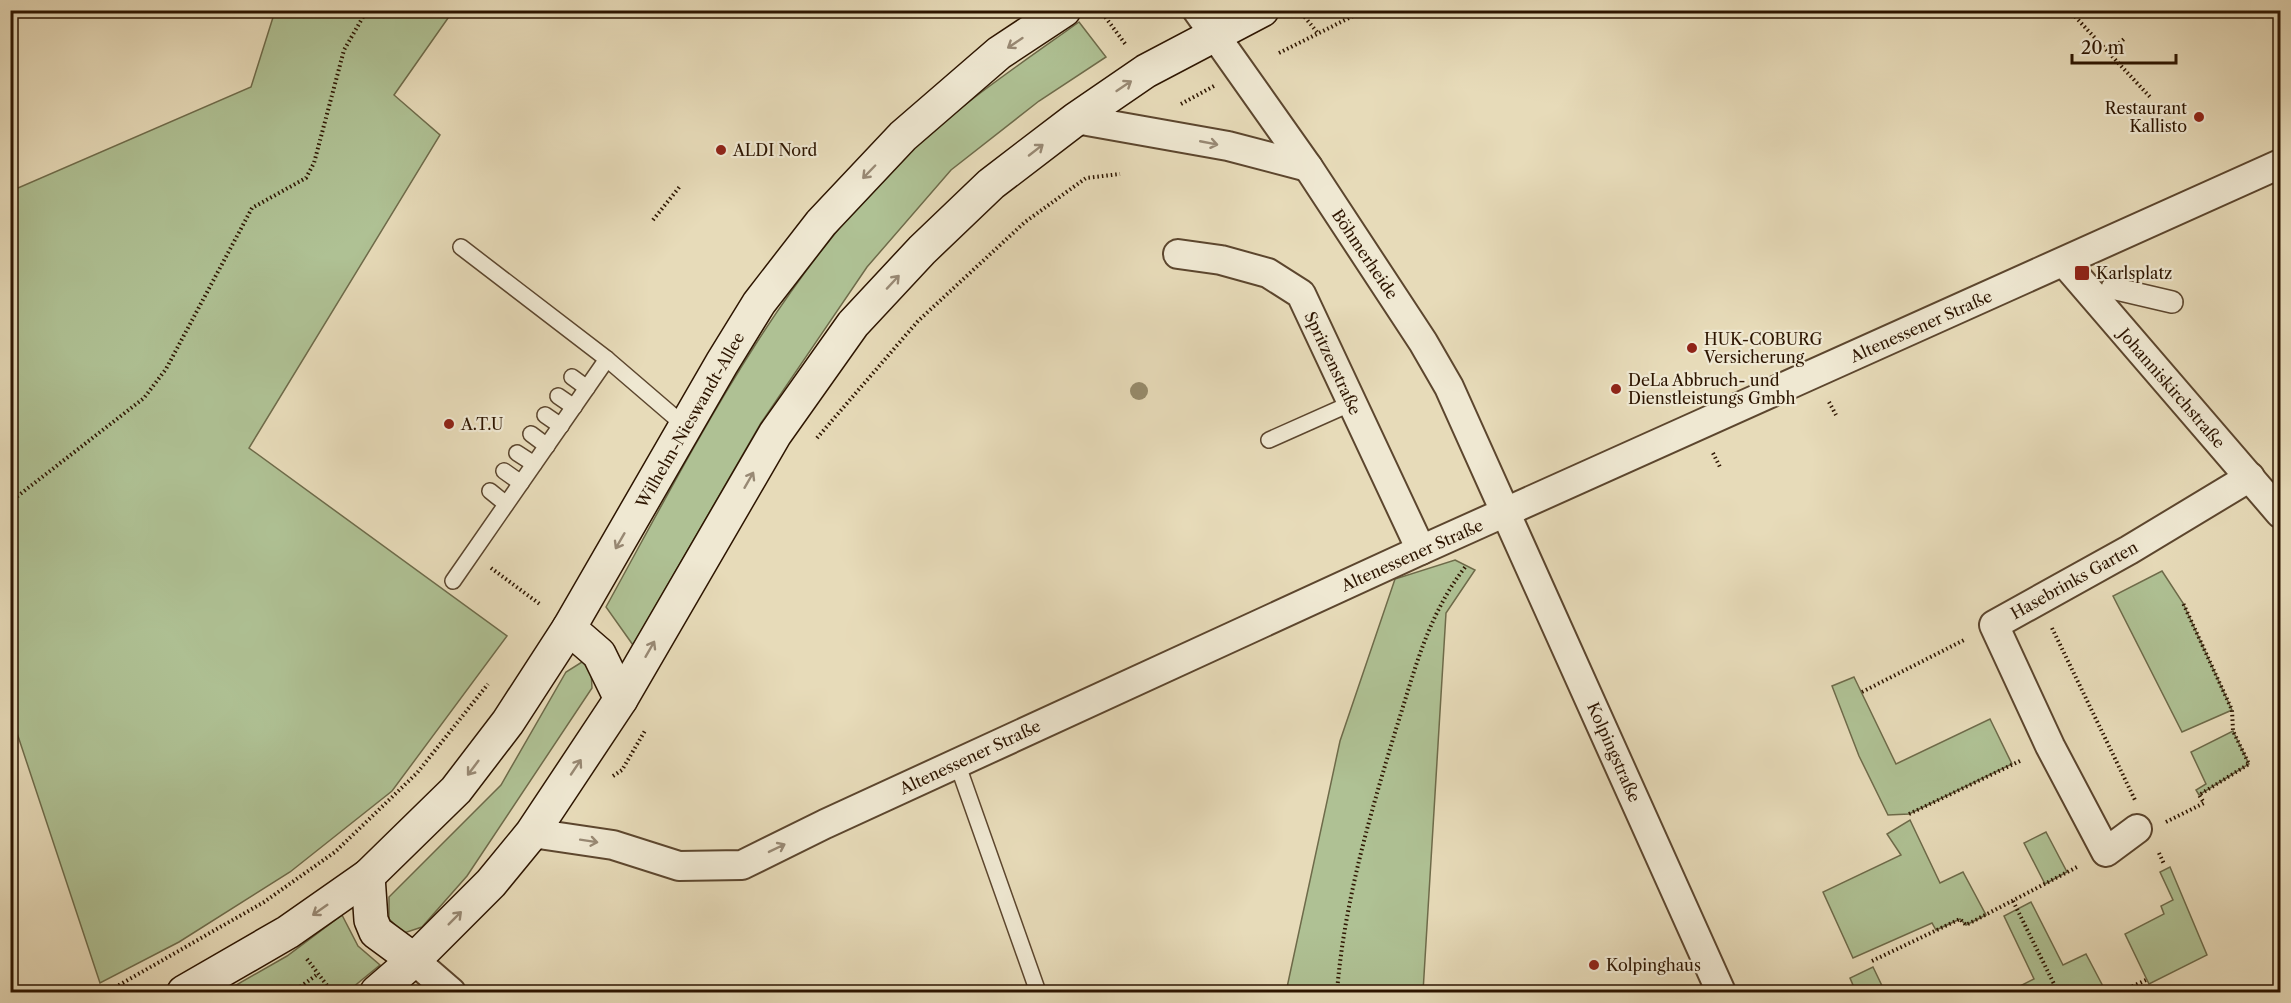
<svg xmlns="http://www.w3.org/2000/svg" width="2291" height="1003" viewBox="0 0 2291 1003" font-family="'Libre Caslon Text',serif">
<rect width="100%" height="100%" fill="#e7dbb9"/>
<filter id="stains"><feTurbulence type="fractalNoise" baseFrequency=".00333" numOctaves="4"/><feColorMatrix values="0 0 0 0 .2 0 0 0 0 .09 0 0 0 0 .02 0 0 0 .5 -.17"/></filter>
<radialGradient id="worn" r=".72"><stop offset=".6" stop-color="#630" stop-opacity="0"/><stop offset="1" stop-color="#630" stop-opacity=".3"/></radialGradient>
<g fill="#afc194" stroke="#6e6b4a" stroke-width="1.5">
<polygon points="275,11 453,11 394,95 440,135 249,448 507,636 392,791 290,872 179,942 100,983 11,715 11,191 251,87"/>
<path d="M 1079,22 L 1106,57 L 1039,101 L 951,170 L 867,267 L 761,423 L 633,645 L 606,607 C 692,451 774,285 903,158 C 956,107 1019,65 1079,22 Z"/>
<polygon points="1455,560 1475,570 1446,613 1423,992 1286,992 1340,741 1395,579"/>
<polygon points="2162,571 2183,603 2232,710 2182,732 2113,596"/>
<polygon points="582,662 591,670 592,688 467,876 422,927 404,933 389,919 389,897 501,785 566,672"/>
<polygon points="1854,677 1896,764 1990,719 2012,764 1909,814 1888,815 1859,756 1832,686"/>
<polygon points="2233,731 2249,764 2199,795 2196,790 2206,784 2191,752"/>
<polygon points="1910,820 1940,883 1963,872 1986,915 1966,925 1960,919 1936,930 1932,923 1853,958 1823,892 1901,855 1887,834"/>
<polygon points="2046,832 2067,872 2045,884 2024,843"/>
<polygon points="2170,867 2207,955 2149,984 2125,934 2164,914 2161,906 2173,900 2160,872"/>
<polygon points="2031,902 2063,965 2086,954 2106,992 2013,992 2012,990 2034,979 2004,916"/>
<polygon points="342,915 358,946 380,965 347,992 224,992 287,956"/>
<polygon points="1873,967 1885,992 1856,992 1850,978"/>
</g>
<g fill="none" stroke-linecap="round" stroke-linejoin="round">
<g stroke="#5c462e" stroke-width="18">
<g id="service">
<polyline points="461,247 607,359 685,426"/>
<polyline points="572,377 587,388"/>
<polyline points="558,396 574,407"/>
<polyline points="545,415 561,426"/>
<polyline points="531,434 547,446"/>
<polyline points="1269,440 1352,403"/>
<polyline points="517,453 534,464"/>
<polyline points="504,471 521,483"/>
<polyline points="490,491 506,504"/>
<polyline points="453,581 607,359"/>
<polyline points="957,763 1038,992"/>
</g>
</g>
<g stroke="#5c462e" stroke-width="24">
<polyline id="pedestrian" points="2112,288 2172,302"/>
</g>
<g stroke="#5c462e" stroke-width="32">
<g id="minor">
<polyline points="1197,10 1308,167 1423,342 1449,387 1721,992"/>
<polyline points="1076,119 1228,146 1308,167"/>
<polyline points="1178,254 1221,260 1268,273 1301,294 1421,550"/>
<polyline points="2064,262 2280,513"/>
<polyline points="2137,829 2106,852 2050,746 1994,625 2129,550 2250,477"/>
<polyline points="532,833 613,845 679,866 742,865 825,824 1421,550 2280,164"/>
<polyline points="414,960 451,992"/>
</g>
</g>
<g stroke="#2d1500" stroke-width="36">
<g id="secondary">
<polyline points="569,628 599,654 621,699"/>
<polyline points="368,876 371,920 376,932 414,960"/>
<polyline points="184,992 288,932 368,876 456,790 508,722 569,628 722,363 759,303 821,223 903,136 999,53 1064,10"/>
<polyline points="377,992 414,960 491,883 532,833 621,699 775,434 853,324 922,250 991,184 1076,119 1146,71 1262,10"/>
</g>
</g>
<g stroke="#2d1500" stroke-width="4" stroke-dasharray="1.5 3" stroke-linecap="butt">
<polyline points="1100,10 1126,45"/>
<polyline points="1299,10 1317,32"/>
<polyline points="2069,10 2150,97"/>
<polyline points="2109,52 2125,38"/>
<polyline points="1279,53 1365,10"/>
<polyline points="1181,104 1214,86"/>
<polyline points="653,220 681,185"/>
<polyline points="1829,402 1836,415"/>
<polyline points="817,438 918,321 1025,222 1086,178 1120,174"/>
<polyline points="1713,453 1720,467"/>
<polyline points="10,502 144,398 166,369 252,208 306,178 314,163 344,50 367,10"/>
<polyline points="491,568 541,605"/>
<polyline points="2052,628 2135,800"/>
<polyline points="1862,692 1966,639"/>
<polyline points="613,776 622,770 646,729"/>
<polyline points="1909,814 2022,760"/>
<polyline points="2166,822 2204,803 2199,795 2249,764 2233,731 2232,710 2183,603"/>
<polyline points="2159,853 2164,864"/>
<polyline points="2013,901 2058,992"/>
<polyline points="307,959 332,992"/>
<polyline points="1872,961 1960,919 1966,925 2079,866"/>
<polyline points="107,992 264,902 335,852 417,773 488,684"/>
<polyline points="293,992 318,974"/>
<path d="M 1337,992 C 1344,903 1370,815 1396,729 C 1415,670 1427,616 1466,566"/>
<polyline points="2120,992 2146,980"/>
</g>
<use href="#service" stroke="#efe8d2" stroke-width="15"/>
<use href="#pedestrian" stroke="#efe8d2" stroke-width="21"/>
<use href="#minor" stroke="#efe8d2" stroke-width="28"/>
<use href="#secondary" stroke="#efe8d2" stroke-width="33"/>
</g>
<circle fill="#968b6b" cx="1139" cy="391" r="9"/>
<defs><path id="oneway-shaft" d="M-6 0H5M1.5-3L5.5 0L1.5 3" fill="none" stroke-width="1.6" stroke-linecap="round" stroke-linejoin="round" transform="scale(1.5)"/></defs>
<g stroke="#988974">
<use href="#oneway-shaft" transform="translate(1015 43) rotate(146)"/>
<use href="#oneway-shaft" transform="translate(1124 86) rotate(-34)"/>
<use href="#oneway-shaft" transform="translate(1209 143) rotate(11)"/>
<use href="#oneway-shaft" transform="translate(1036 150) rotate(-38)"/>
<use href="#oneway-shaft" transform="translate(869 172) rotate(134)"/>
<use href="#oneway-shaft" transform="translate(893 282) rotate(-47)"/>
<use href="#oneway-shaft" transform="translate(749 480) rotate(-60)"/>
<use href="#oneway-shaft" transform="translate(620 541) rotate(120)"/>
<use href="#oneway-shaft" transform="translate(650 649) rotate(-60)"/>
<use href="#oneway-shaft" transform="translate(576 767) rotate(-56)"/>
<use href="#oneway-shaft" transform="translate(473 768) rotate(127)"/>
<use href="#oneway-shaft" transform="translate(589 841) rotate(9)"/>
<use href="#oneway-shaft" transform="translate(777 848) rotate(-26)"/>
<use href="#oneway-shaft" transform="translate(320 910) rotate(145)"/>
<use href="#oneway-shaft" transform="translate(455 918) rotate(-45)"/>
</g>
<g fill="#8f2418" stroke="#efe8d2" stroke-width="2">
<circle cx="2199" cy="117" r="6"/>
<circle cx="721" cy="150" r="6"/>
<rect x="2074" y="265" width="16" height="16" rx="3"/>
<circle cx="1692" cy="348" r="6"/>
<circle cx="1616" cy="389" r="6"/>
<circle cx="449" cy="424" r="6"/>
<circle cx="1594" cy="965" r="6"/>
</g>
<g text-anchor="middle" stroke-width="4.5" stroke-linejoin="round" paint-order="stroke">
<g font-size="16" fill="#2d1500" stroke="#efe8d2" text-anchor="start">
<text x="2187" y="114" text-anchor="end">Restaurant<tspan x="2187" dy="18">Kallisto</tspan></text>
<text x="733" y="156">ALDI Nord</text>
<text x="2096" y="279">Karlsplatz</text>
<text x="1704" y="345">HUK-COBURG<tspan x="1704" dy="18">Versicherung</tspan></text>
<text x="1628" y="386">DeLa Abbruch- und<tspan x="1628" dy="18">Dienstleistungs Gmbh</tspan></text>
<text x="461" y="430">A.T.U</text>
<text x="1606" y="971">Kolpinghaus</text>
</g>
<g font-size="16" fill="#2d1500" stroke="#efe8d2">
<text transform="translate(1365 254) rotate(56)" y="6">Böhmerheide</text>
<text transform="translate(1921 326) rotate(-24)" y="6">Altenessener Straße</text>
<text transform="translate(1333 363) rotate(65)" y="6">Spritzenstraße</text>
<text transform="translate(2172 388) rotate(49)" y="6">Johanniskirchstraße</text>
<text transform="translate(690 420) rotate(-60)" y="6">Wilhelm-Nieswandt-Allee</text>
<text transform="translate(1412 555) rotate(-24)" y="6">Altenessener Straße</text>
<text transform="translate(2074 580) rotate(-29)" y="6">Hasebrinks Garten</text>
<text transform="translate(1614 752) rotate(66)" y="6">Kolpingstraße</text>
<text transform="translate(970 757) rotate(-25)" y="6">Altenessener Straße</text>
</g>
</g>
<rect width="2291" height="1003" fill="none" stroke="#e7dbb9" stroke-width="36"/>
<rect x="12" y="12" width="2267" height="979" fill="none" stroke="#2d1500" stroke-width="3"/>
<rect x="18" y="18" width="2255" height="967" fill="none" stroke="#2d1500" stroke-width="1.5"/>
<path d="M2072 54v9h104v-9" fill="none" stroke="#2d1500" stroke-width="3"/>
<text x="2081" y="54" font-size="18" fill="#2d1500" stroke="#efe8d2" stroke-width="4.5" paint-order="stroke">20 m</text>
<rect width="100%" height="100%" filter="url(#stains)"/>
<rect width="100%" height="100%" fill="url(#worn)"/>
</svg>
